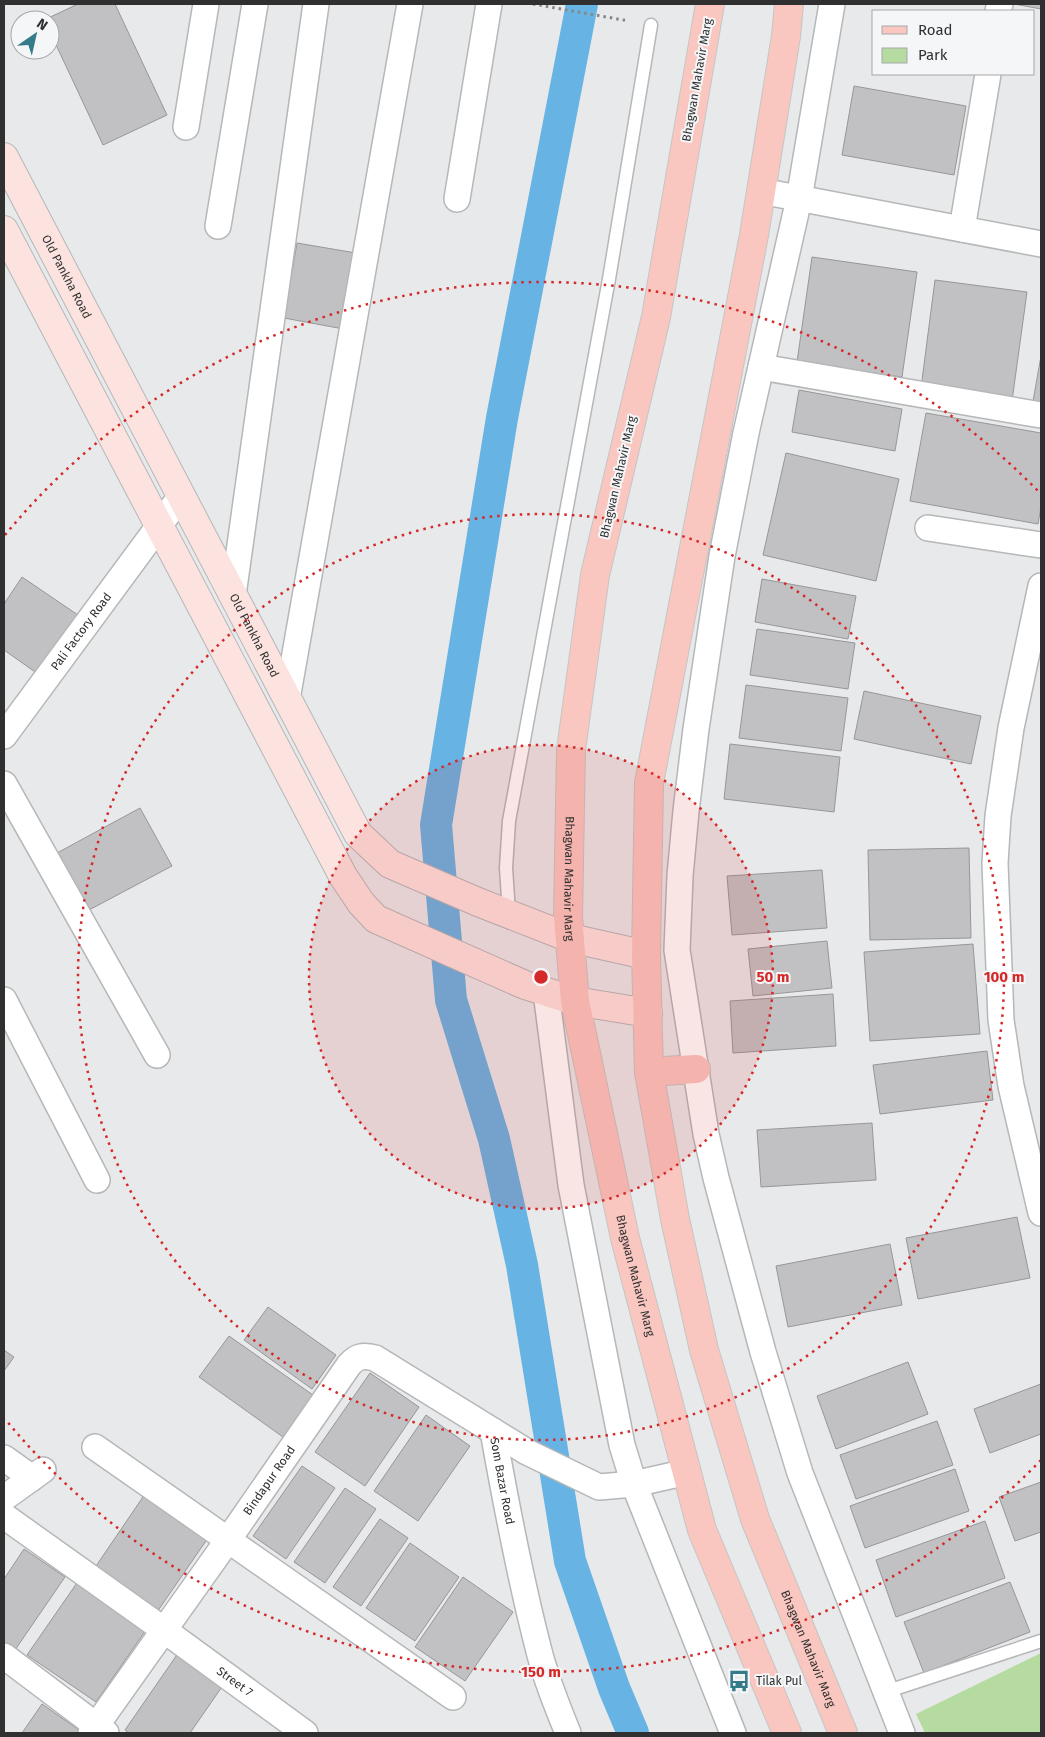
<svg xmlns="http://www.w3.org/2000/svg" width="1045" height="1737" viewBox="0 0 1045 1737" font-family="'Fira Sans',sans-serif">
<rect width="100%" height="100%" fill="#e7e9ea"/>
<polygon fill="#b6dba0" points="1041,1653 1041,1733 925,1733 916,1714"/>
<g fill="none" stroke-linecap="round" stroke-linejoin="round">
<polyline stroke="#67b3e3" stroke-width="32" points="582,4 502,418 436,825 451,1000 494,1139 522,1265 570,1561 614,1688 633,1733"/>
</g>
<g fill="#c1c1c3" stroke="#979698">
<polygon points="78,4 115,4 167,115 103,145 50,32 50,20 44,20"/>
<polygon points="1014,4 1041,4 1041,9"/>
<polygon points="854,86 966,106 954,175 842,155"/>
<polygon points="297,243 362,254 349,330 284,318"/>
<polygon points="812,257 917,272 902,377 797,362"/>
<polygon points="935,280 1027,292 1012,401 921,388"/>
<polygon points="1041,356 1041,409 1032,407"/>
<polygon points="799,390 902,409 895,451 792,432"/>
<polygon points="926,413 1041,433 1041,507 1038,524 910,501"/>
<polygon points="786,453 899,479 876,581 763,555"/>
<polygon points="22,577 78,615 38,674 4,650 4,604"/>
<polygon points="762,579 856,596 848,639 755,622"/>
<polygon points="757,629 855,643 848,689 750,675"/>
<polygon points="746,685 848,698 841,751 739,738"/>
<polygon points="864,691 981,716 971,764 854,739"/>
<polygon points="730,744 840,757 834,812 724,799"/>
<polygon points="140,808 172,866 89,910 57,853"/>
<polygon points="969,848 971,938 870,940 868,850"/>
<polygon points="822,870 827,928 732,935 727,876"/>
<polygon points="827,941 832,988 753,996 748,949"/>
<polygon points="973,944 980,1034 870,1041 864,952"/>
<polygon points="833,994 836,1046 733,1053 730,1001"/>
<polygon points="987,1051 993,1100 880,1114 873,1065"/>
<polygon points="872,1123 876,1180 761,1187 757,1130"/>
<polygon points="1017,1217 1030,1278 918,1299 906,1238"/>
<polygon points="890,1244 902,1305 788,1327 776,1266"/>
<polygon points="268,1307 336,1355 312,1389 244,1340"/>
<polygon points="229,1336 313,1395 283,1437 199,1377"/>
<polygon points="4,1350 14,1357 4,1371"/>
<polygon points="908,1362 928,1414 836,1449 817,1396"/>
<polygon points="370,1373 419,1407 365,1486 315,1452"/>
<polygon points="1041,1384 1041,1434 990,1453 974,1409"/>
<polygon points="426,1415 470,1446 418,1521 374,1491"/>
<polygon points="937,1421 953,1465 856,1499 840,1455"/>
<polygon points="302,1466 335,1488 286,1559 253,1536"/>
<polygon points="955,1469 969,1511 865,1548 850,1506"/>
<polygon points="1041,1482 1041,1532 1015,1541 999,1497"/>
<polygon points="345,1488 376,1509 325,1583 294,1562"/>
<polygon points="145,1494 208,1538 157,1612 94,1569"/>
<polygon points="380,1519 408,1538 361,1606 333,1587"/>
<polygon points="985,1521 1005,1578 896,1617 876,1560"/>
<polygon points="410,1543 459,1577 415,1641 366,1608"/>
<polygon points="24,1549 65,1577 15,1650 4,1642 4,1579"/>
<polygon points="463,1577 513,1612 465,1681 415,1647"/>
<polygon points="79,1580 148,1627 96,1702 27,1655"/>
<polygon points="1010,1582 1030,1632 924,1673 904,1622"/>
<polygon points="181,1649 226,1681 190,1733 129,1733 125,1730"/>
<polygon points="42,1704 79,1730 76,1733 22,1733"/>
</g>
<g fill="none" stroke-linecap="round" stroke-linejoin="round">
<g stroke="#b5b7b8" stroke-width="15">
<g id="lane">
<polyline points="509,913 506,868 509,821 609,279 651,25"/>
<polyline points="885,1692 1041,1641"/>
</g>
</g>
<g stroke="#b5b7b8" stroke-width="28">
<g id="street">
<polyline points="832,4 799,199 746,433 722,556 696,729 686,811 680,876 677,950 706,1134 716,1178 763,1352 800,1473 902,1733"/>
<polyline points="998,11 1000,4"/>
<polyline points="186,127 206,4"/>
<polyline points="761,191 1041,244"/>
<polyline points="457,199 489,4"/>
<polyline points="218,226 255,4"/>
<polyline points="962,229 988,74"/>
<polyline points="761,367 1041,415"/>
<polyline points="928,528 1041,545"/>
<polyline points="1041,586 1011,728 998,816 995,863 1001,1020 1011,1086 1041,1213"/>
<polyline points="233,595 316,4"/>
<polyline points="287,699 410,4"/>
<path id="s1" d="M 4,736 L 181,496"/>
<polyline points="4,784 157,1055"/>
<polyline points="546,992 571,1185 622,1445 634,1484 733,1733"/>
<polyline points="4,1000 97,1180"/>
<path id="s2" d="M 493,1431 C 506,1504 520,1578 539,1651 C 546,1679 557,1706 568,1733"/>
<polyline points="95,1447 453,1697"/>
<polyline points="4,1458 32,1478"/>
<polyline points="4,1498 43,1470"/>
<path id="s3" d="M 4,1516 L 164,1630 L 305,1733"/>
<polyline points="4,1656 106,1733"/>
<path id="s4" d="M 91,1733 L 228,1540 L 349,1365 C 357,1356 363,1355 375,1358 L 527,1452 L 599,1487 L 634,1484 L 687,1472"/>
</g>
</g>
<g stroke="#b5b7b8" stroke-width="30">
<g id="secondary">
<path id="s5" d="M 4,157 L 358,834 L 390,864 L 478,902 L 570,938 L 646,955"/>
<polyline points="4,230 343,876 361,903 376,919 525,985 575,1001 648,1013"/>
</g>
</g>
<g stroke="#c5c5c5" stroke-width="30">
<g id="primary">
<path id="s6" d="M 710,4 L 656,317 L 595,575 L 571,750 L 568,917 L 575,1001 L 625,1238 L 702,1530 L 787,1733"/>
<path id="s7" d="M 789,4 L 786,36 L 754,235 L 649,783 L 646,955 L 649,1072 L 675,1219 L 704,1350 L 755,1519 L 843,1733"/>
<polyline points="649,1072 696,1069"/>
</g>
</g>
<polyline stroke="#868788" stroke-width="3" stroke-dasharray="2.5 4" stroke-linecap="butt" points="533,4 629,21"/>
<use href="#lane" stroke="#fff" stroke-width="12"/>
<use href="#street" stroke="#fff" stroke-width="25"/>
<use href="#secondary" stroke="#fce3df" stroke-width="28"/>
<use href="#primary" stroke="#f9c7bf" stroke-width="28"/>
</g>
<circle cx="541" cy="977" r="232" fill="#d62828" fill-opacity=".12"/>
<g fill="none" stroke="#d62828" stroke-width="2.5" stroke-dasharray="2.5 5">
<circle cx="541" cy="977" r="232"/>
<circle cx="541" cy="977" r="463"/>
<path d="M1041 1460A695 695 0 0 1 5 1419M5 535A695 695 0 0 1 1041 494"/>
</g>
<defs>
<g id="bus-bare" transform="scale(1.725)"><path d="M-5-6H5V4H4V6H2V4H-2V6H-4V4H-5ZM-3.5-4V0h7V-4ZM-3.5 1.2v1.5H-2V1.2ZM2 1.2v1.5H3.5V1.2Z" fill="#367b8a" stroke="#f5f6f8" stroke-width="2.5" paint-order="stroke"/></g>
</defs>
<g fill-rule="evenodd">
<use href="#bus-bare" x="739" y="1681"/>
</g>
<g text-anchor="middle" stroke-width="4" stroke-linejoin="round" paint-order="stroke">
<g font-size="12" fill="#303031" stroke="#f5f6f8">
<text transform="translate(697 80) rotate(-80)" y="4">Bhagwan Mahavir Marg</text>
<text dy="4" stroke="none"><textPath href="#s5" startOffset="135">Old Pankha Road</textPath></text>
<text transform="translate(618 477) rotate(-77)" y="4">Bhagwan Mahavir Marg</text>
<text dy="4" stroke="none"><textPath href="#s1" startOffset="130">Pali Factory Road</textPath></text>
<text dy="4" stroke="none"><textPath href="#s5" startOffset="540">Old Pankha Road</textPath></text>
<text dy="4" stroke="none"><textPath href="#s6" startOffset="888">Bhagwan Mahavir Marg</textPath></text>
<text dy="4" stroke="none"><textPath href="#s6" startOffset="1292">Bhagwan Mahavir Marg</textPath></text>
<text dy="4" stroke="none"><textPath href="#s4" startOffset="309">Bindapur Road</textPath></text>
<text dy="4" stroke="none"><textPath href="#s2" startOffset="51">Som Bazar Road</textPath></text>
<text dy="4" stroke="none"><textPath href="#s7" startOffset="1681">Bhagwan Mahavir Marg</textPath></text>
<text dy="4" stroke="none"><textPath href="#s3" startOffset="284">Street 7</textPath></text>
</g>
<g font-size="12" fill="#303031" stroke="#f5f6f8" text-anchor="start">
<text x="756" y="1685">Tilak Pul</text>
</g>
</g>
<circle cx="541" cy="977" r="8" fill="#d62828" stroke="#f5f6f8" stroke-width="2.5"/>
<g font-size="15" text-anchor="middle" font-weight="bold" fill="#d62828" stroke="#f5f6f8" stroke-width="4" stroke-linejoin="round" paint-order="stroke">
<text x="773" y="982">50 m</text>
<text x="1004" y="982">100 m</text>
<text x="541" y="1677">150 m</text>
</g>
<rect width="1045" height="1737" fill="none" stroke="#303031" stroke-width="10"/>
<rect x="872" y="10" width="162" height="65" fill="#f5f6f8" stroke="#a6a7a8"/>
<rect x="882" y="26" width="25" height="8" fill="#f9c7bf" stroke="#a6a7a8"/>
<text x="918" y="35" font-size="15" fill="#303031">Road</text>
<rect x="882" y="48" width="25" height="15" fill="#b6dba0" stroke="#a6a7a8"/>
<text x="918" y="60" font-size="15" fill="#303031">Park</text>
<g transform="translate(35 35) rotate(34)"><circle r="24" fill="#f5f6f8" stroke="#a6a7a8"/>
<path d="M0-4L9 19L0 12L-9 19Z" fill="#367b8a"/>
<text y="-8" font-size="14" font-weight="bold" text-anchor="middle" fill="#303031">N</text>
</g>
</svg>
